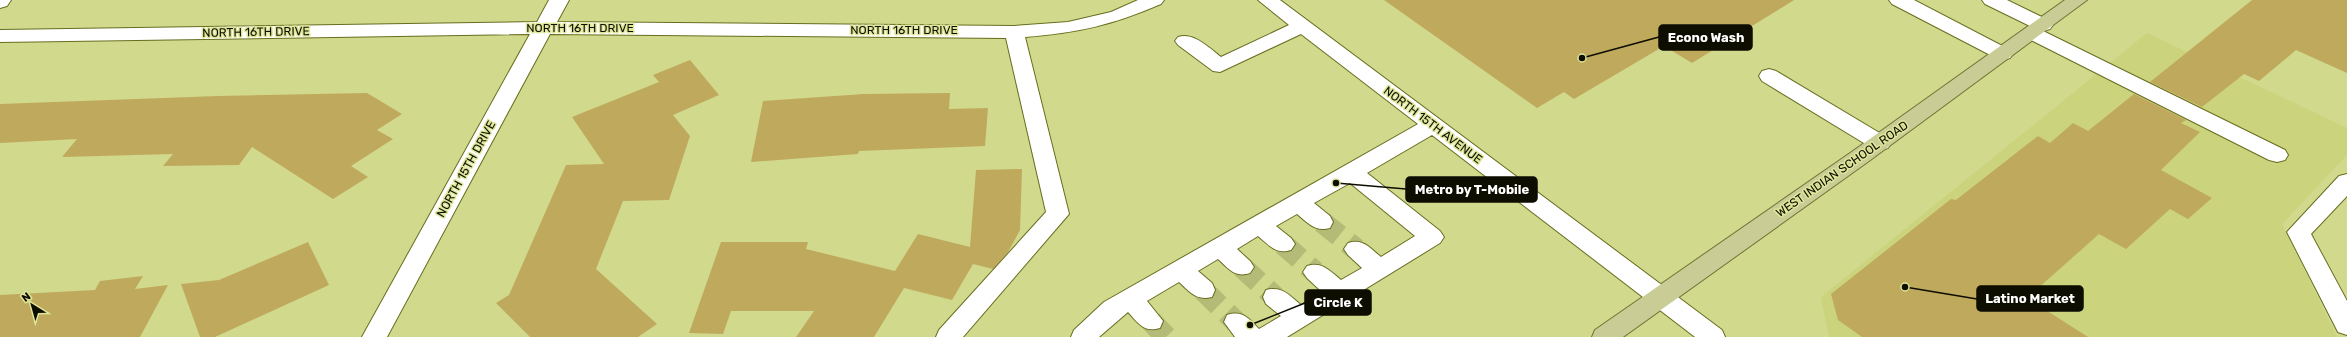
<svg xmlns="http://www.w3.org/2000/svg" width="2347" height="337" viewBox="0 0 2347 337" font-family="Rubik,sans-serif">
<rect width="100%" height="100%" fill="#d1d98c"/>
<polygon fill="#cbd37d" points="2147,33 2347,128 2347,155 2282,224 2337,337 1829,337 1821,297"/>
<g fill="#bfa95d">
<polygon points="1384,0 1794,0 1692,63 1664,46 1574,99 1564,92 1537,108"/>
<polygon points="2252,0 2347,0 2347,73 2296,50 2259,81 2244,74 2202,107 2150,82"/>
<polygon points="690,60 719,95 673,115 690,136 669,200 623,201 596,269 657,324 638,337 530,337 496,303 509,295 566,165 604,164 572,117 659,82 653,75"/>
<polygon points="367,93 402,114 377,130 393,139 351,166 368,177 333,199 252,147 239,165 163,166 173,154 62,157 77,139 0,143 0,104 218,96"/>
<polygon points="950,93 949,109 988,108 985,146 859,151 858,154 751,162 763,101 864,94"/>
<polygon points="2134,94 2186,120 2181,123 2200,132 2161,170 2212,198 2188,219 2170,209 2126,249 2099,234 2027,298 2088,337 1862,337 1838,320 1831,294 1951,199 1956,200 2038,136 2050,143 2073,123 2088,131"/>
<polygon points="1022,169 1020,230 1008,252 993,269 973,264 952,300 904,288 874,337 796,337 814,311 731,311 723,334 689,333 721,242 808,242 806,249 895,271 918,234 970,247 976,170"/>
<polygon points="308,242 329,285 215,337 200,337 181,284 219,280"/>
<polygon points="143,276 135,289 168,285 140,337 0,337 0,295 95,290 100,281"/>
</g>
<g fill="none" stroke-linecap="round" stroke-linejoin="round">
<g stroke="#b4bb77" stroke-width="22" stroke-dasharray="22 11" stroke-linecap="butt">
<polyline points="1322,222 1356,249"/>
<polyline points="1283,244 1315,272"/>
<polyline points="1242,267 1275,297"/>
<polyline points="1203,290 1236,322"/>
<polyline points="1151,321 1166,337"/>
</g>
<g stroke="#686d1f" stroke-width="2">
<g id="minor">
<polygon points="0,0 11,0 7,6 0,8"/>
<path d="M 549,0 L 569,0 L 557,22 L 1014,26 L 1068,22 L 1111,12 L 1138,0 L 1164,0 L 1161,4 C 1112,25 1078,33 1025,37 L 1069,214 L 963,337 L 936,337 L 939,330 L 1046,212 L 1006,38 L 550,34 L 387,337 L 362,337 L 530,34 L 0,42 L 0,30 L 537,22 Z"/>
<path d="M 1258,0 L 1280,0 L 1722,330 L 1725,337 L 1695,337 L 1432,135 L 1367,173 L 1440,231 L 1444,237 L 1440,243 L 1287,337 L 1235,337 L 1224,322 L 1227,315 C 1243,310 1249,319 1259,329 L 1281,316 L 1266,304 L 1263,297 L 1266,290 C 1282,286 1289,295 1301,305 L 1322,292 L 1307,278 L 1303,272 L 1307,266 C 1322,261 1330,271 1341,280 L 1362,268 L 1348,255 L 1344,249 L 1348,243 C 1363,238 1370,248 1381,257 L 1415,236 L 1350,183 L 1314,203 L 1330,216 L 1333,222 L 1330,228 C 1315,232 1308,223 1297,214 L 1276,226 L 1291,238 L 1295,244 L 1291,250 C 1276,255 1269,245 1258,236 L 1237,249 L 1250,261 L 1254,267 L 1250,273 C 1235,278 1229,269 1218,259 L 1198,271 L 1212,283 L 1215,290 L 1212,297 C 1196,301 1190,292 1179,282 L 1147,301 L 1163,321 L 1160,328 C 1144,333 1138,323 1128,312 L 1099,337 L 1071,337 L 1074,330 L 1104,302 L 1418,124 L 1301,34 L 1220,72 L 1213,71 L 1178,45 L 1175,41 L 1178,37 C 1194,32 1209,48 1221,57 L 1289,25 Z"/>
<polygon points="1889,0 1914,0 2010,50 2013,54 2010,58 2003,60 1996,58 1892,4"/>
<polygon points="1982,0 2007,0 2050,21 2053,25 2050,29 2043,31 2285,150 2288,155 2285,160 2277,162 2269,160 2025,37 2022,33 2025,29 2032,27 1985,4"/>
<polygon points="1769,69 1776,71 1888,138 1891,143 1888,148 1880,150 1872,148 1762,81 1759,76 1762,71"/>
<polygon points="2347,174 2347,196 2311,234 2347,301 2347,335 2338,332 2287,232 2339,176"/>
</g>
</g>
<g stroke="#707533" stroke-width="2">
<polygon id="major" points="2065,0 2087,0 1869,161 1623,337 1592,337 1595,330 1853,151"/>
</g>
<use href="#minor" fill="#fff" fill-rule="evenodd"/>
<use href="#major" fill="#c9cd95" fill-rule="evenodd"/>
</g>
<g text-anchor="middle" stroke-width="3" stroke-linejoin="round" paint-order="stroke">
<g font-size="12" fill="#0d0e00" stroke="#dee699">
<text x="580" y="32">NORTH 16TH DRIVE</text>
<text x="904" y="34">NORTH 16TH DRIVE</text>
<text transform="translate(256 32) rotate(-1)" y="4">NORTH 16TH DRIVE</text>
<text transform="translate(1433 125) rotate(37)" y="4">NORTH 15TH AVENUE</text>
<text transform="translate(466 169) rotate(-61)" y="4">NORTH 15TH DRIVE</text>
<text transform="translate(1842 169) rotate(-35)" y="4">WEST INDIAN SCHOOL ROAD</text>
</g>
</g>
<path fill="none" stroke="#0d0e00" stroke-width="1.5" d="M1582 58L1659 37M1336 183L1406 189M1905 287L1977 299M1250 325L1305 303"/>
<g fill="#0d0e00" stroke="#dee699" stroke-width="1.5">
<circle cx="1582" cy="58" r="4"/>
<circle cx="1336" cy="183" r="4"/>
<circle cx="1905" cy="287" r="4"/>
<circle cx="1250" cy="325" r="4"/>
</g>
<g fill="#0d0e00" stroke="#0d0e00" stroke-width="1.5">
<rect x="1659" y="25" width="93" height="25" rx="4"/>
<rect x="1406" y="177" width="131" height="25" rx="4"/>
<rect x="1977" y="286" width="106" height="25" rx="4"/>
<rect x="1305" y="290" width="66" height="25" rx="4"/>
</g>
<g font-size="13" text-anchor="middle" font-weight="bold" fill="#fff">
<text x="1706" y="42">Econo Wash</text>
<text x="1472" y="194">Metro by T-Mobile</text>
<text x="2030" y="303">Latino Market</text>
<text x="1338" y="307">Circle K</text>
</g>
<g transform="translate(32 305) rotate(323)" stroke="#dee699" stroke-width="3" paint-order="stroke">
<path d="M0-3L7 15L0 10L-7 15Z" fill="#0d0e00"/>
<text y="-6" font-size="11" font-weight="bold" text-anchor="middle" fill="#0d0e00">N</text>
</g>
</svg>
